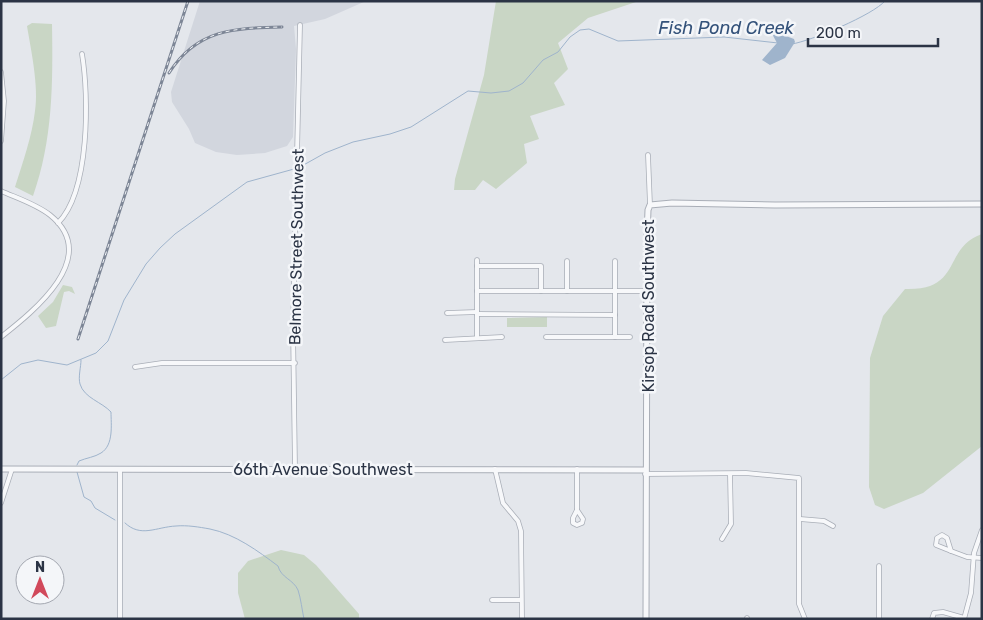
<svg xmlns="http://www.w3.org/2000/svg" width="983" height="620" viewBox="0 0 983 620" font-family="Rubik,sans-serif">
<rect width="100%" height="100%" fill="#e4e7ec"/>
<polygon fill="#d2d6de" points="200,1 366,1 325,19 294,26 296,49 293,137 287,146 265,153 237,155 216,152 195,143 189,129 172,102 171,92"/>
<g fill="#c9d6c5">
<polygon points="496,1 639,1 588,18 558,43 568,69 554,83 565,105 530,116 539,139 524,144 527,163 496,189 483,180 475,190 454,190 455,179 484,75"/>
<path d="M 32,23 L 52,24 C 53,83 53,140 33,196 L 15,187 C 23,162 32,136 35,111 C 39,87 31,50 27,26 Z"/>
<path d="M 982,234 L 982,446 L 923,493 L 884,509 L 875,505 L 869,487 L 870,358 L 883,316 L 905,289 C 963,291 942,248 982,234 Z"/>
<polygon points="63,285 72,287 75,294 69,291 64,292 56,326 46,328 38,316 53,302"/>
<polygon points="547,317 547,327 507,327 507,318"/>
<polygon points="281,550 304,555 316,565 359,614 359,619 245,619 238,593 238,573 248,561"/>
</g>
<polygon fill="#9fb4cc" points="770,30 794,39 795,42 785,58 770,65 762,60 777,43"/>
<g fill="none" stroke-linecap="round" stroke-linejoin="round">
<g stroke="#9fb4cc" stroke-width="1">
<path d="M 792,44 C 811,41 873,15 885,1"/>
<polyline points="300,167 325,153 353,142 390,134 411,127 468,91 491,93 509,91 523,83 543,60 558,52 570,37 580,30 589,29 618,41 724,37 778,43"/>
<polyline points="1,380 21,364 38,360 67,365 96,353 108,341 124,300 146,264 160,248 175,234 247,182 294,169"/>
<path d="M 77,465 L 79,461 C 86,458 95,457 101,453 C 114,445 111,424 111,412 C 102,402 84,398 80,384 C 78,377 81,367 81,360"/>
<polyline points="77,472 84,497 91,501 95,508 115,520"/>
<path d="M 125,523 C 141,538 156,527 176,526 C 187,525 199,527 210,529 C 235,534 258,551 278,566 C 281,578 293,579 298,590 C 301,599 302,610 304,619"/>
</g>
<g stroke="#a9aeb7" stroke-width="5.5">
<g id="minor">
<polyline points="1,72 4,101 1,141"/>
<polyline points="648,155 650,205"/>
<path d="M 1,191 C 17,198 36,204 50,215 C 102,257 34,311 1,337"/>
<path d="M 58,223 C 90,191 89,96 82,54"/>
<polyline points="477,260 477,338"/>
<polyline points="567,261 567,291"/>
<polyline points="477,266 541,266 541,291"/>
<polyline points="477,291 648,291"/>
<polyline points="447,313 477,312"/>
<polyline points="477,314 615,315"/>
<polyline points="546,337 630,337"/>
<polyline points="615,337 615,261"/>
<polyline points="445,340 502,337"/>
<polyline points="135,367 162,363 295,363"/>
<polyline points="295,469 293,328 300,25"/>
<polyline points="495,469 503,503 518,521 521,531 522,619"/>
<polyline points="577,469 577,510"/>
<polyline points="645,474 746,473 799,478 799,604 805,619"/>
<polyline points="1,503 12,469"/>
<polygon points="577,510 583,519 582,523 577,525 573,523 573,518"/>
<polyline points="800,519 824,521 833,526"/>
<polygon points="942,535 947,538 951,551 936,545 937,538"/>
<polyline points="722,539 731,524 730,474"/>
<polyline points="951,551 967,557 982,558"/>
<polyline points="492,600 521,600"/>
<polyline points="747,618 747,619"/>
<polyline points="120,619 120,469"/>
<polyline points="879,619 879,566"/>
<polyline points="932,619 934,613 943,612 964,618"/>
<polyline points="964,619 971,593 974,553 982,530"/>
</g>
</g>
<g stroke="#a9aeb7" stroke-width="7">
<g id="tertiary">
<polyline points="1,469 645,470"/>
<polyline points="646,619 647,236 648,210 650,205 672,203 775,205 982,204"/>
</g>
</g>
<use href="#minor" stroke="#f7f8fa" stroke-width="4"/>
<use href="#tertiary" stroke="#f7f8fa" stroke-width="5"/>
<g stroke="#7d8696" stroke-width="3">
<g id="rail">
<path d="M 169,73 C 197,29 234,28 282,27"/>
<polyline points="78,339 188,1"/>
</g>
</g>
<use href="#rail" stroke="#f4f6f9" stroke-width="1" stroke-dasharray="4" stroke-linecap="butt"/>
</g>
<g text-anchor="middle" stroke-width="5" stroke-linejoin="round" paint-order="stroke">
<g font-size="16" fill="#2b3445" stroke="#f4f6f9">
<text transform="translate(296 247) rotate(-89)" y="6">Belmore Street Southwest</text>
<text transform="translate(648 306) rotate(-90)" y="6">Kirsop Road Southwest</text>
<text x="323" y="475">66th Avenue Southwest</text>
</g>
<g font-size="18" font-style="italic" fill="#34527a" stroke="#f4f6f9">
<text x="726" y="34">Fish Pond Creek</text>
</g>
</g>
<rect width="983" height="620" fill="none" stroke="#2b3445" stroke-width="5"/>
<g transform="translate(40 580)"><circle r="24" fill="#f4f6f9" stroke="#a4a8b1"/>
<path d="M0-4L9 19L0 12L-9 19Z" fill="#d1495b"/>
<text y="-8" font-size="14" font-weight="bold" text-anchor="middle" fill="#2b3445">N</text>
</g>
<path d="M808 38v8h130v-8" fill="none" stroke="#2b3445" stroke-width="2.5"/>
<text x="816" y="38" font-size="15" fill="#2b3445" stroke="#f4f6f9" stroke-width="4" paint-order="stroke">200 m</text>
</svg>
